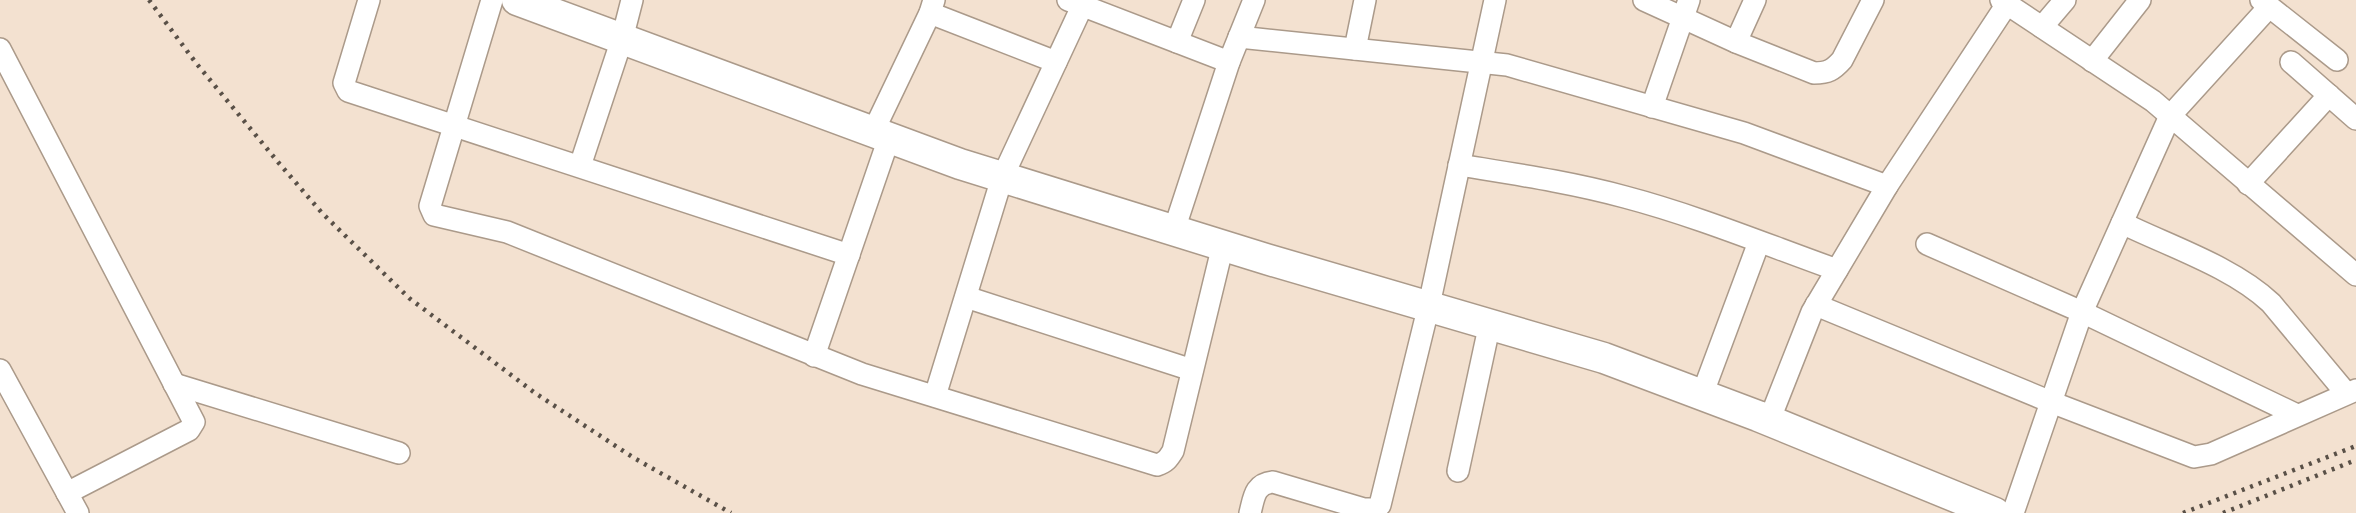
<svg xmlns="http://www.w3.org/2000/svg" width="2356" height="513" viewBox="0 0 2356 513" font-family="Raleway,sans-serif">
<rect width="100%" height="100%" fill="#f3e1d0"/>
<g fill="none" stroke-linecap="round" stroke-linejoin="round">
<g stroke="#ab9a8a" stroke-width="24">
<g id="street">
<polyline points="369,0 344,83 348,91 849,255"/>
<path d="M 492,0 L 430,206 L 434,215 L 507,232 L 862,374 L 1157,465 C 1166,462 1168,459 1173,451 L 1223,245"/>
<polyline points="1068,0 1229,62"/>
<path d="M 1644,0 L 1736,42 L 1814,73 C 1828,73 1833,70 1842,60 L 1873,0"/>
<polyline points="2001,0 2153,101 2356,275"/>
<polyline points="2261,0 2337,60"/>
<polyline points="930,13 1056,62"/>
<polyline points="2042,27 2065,0"/>
<polyline points="1239,37 1507,65 1744,133 1887,186"/>
<polyline points="1177,42 1194,0"/>
<polyline points="1736,42 1755,0"/>
<polyline points="0,49 194,422 189,430 67,493"/>
<polyline points="1355,49 1365,0"/>
<polyline points="2092,61 2140,0"/>
<polyline points="2291,62 2356,119"/>
<polyline points="1652,107 1689,0"/>
<polyline points="873,132 930,13 934,0"/>
<path d="M 1459,165 C 1514,174 1570,182 1625,197 C 1697,216 1767,245 1837,270"/>
<polyline points="580,166 622,39 632,0"/>
<polyline points="2248,184 2329,95"/>
<path d="M 2122,223 C 2169,246 2233,267 2271,303 L 2346,393"/>
<polyline points="1174,230 1229,62 1254,0"/>
<polyline points="1927,244 2082,312 2297,415"/>
<polyline points="966,297 1192,370"/>
<polyline points="1816,305 2051,402 2194,457 2211,454 2356,390"/>
<polyline points="814,356 889,138"/>
<polyline points="0,370 78,513"/>
<polyline points="174,384 399,453"/>
<polyline points="1702,395 1759,242"/>
<polyline points="935,396 1002,178 1085,0"/>
<polyline points="1769,421 1812,312 1887,186 2007,4"/>
<polyline points="1458,471 1490,323"/>
<path d="M 1250,513 C 1254,498 1254,484 1273,482 L 1364,509 L 1373,509 L 1380,505 L 1429,305 L 1495,0"/>
<polyline points="2013,513 2082,312 2170,116 2269,7"/>
</g>
</g>
<g stroke="#ab9a8a" stroke-width="33">
<polyline id="secondary" points="517,0 960,164 1266,259 1604,358 1758,416 1995,513"/>
</g>
<use href="#street" stroke="#fff" stroke-width="21"/>
<use href="#secondary" stroke="#fff" stroke-width="30"/>
<g stroke="#595047" stroke-width="4.5" stroke-dasharray="3 6" stroke-linecap="butt">
<polyline points="149,0 196,63 278,162 322,213 409,298 535,393 634,458 731,513"/>
<polyline points="2183,513 2356,446"/>
<polyline points="2223,513 2356,460"/>
</g>
</g>
</svg>
